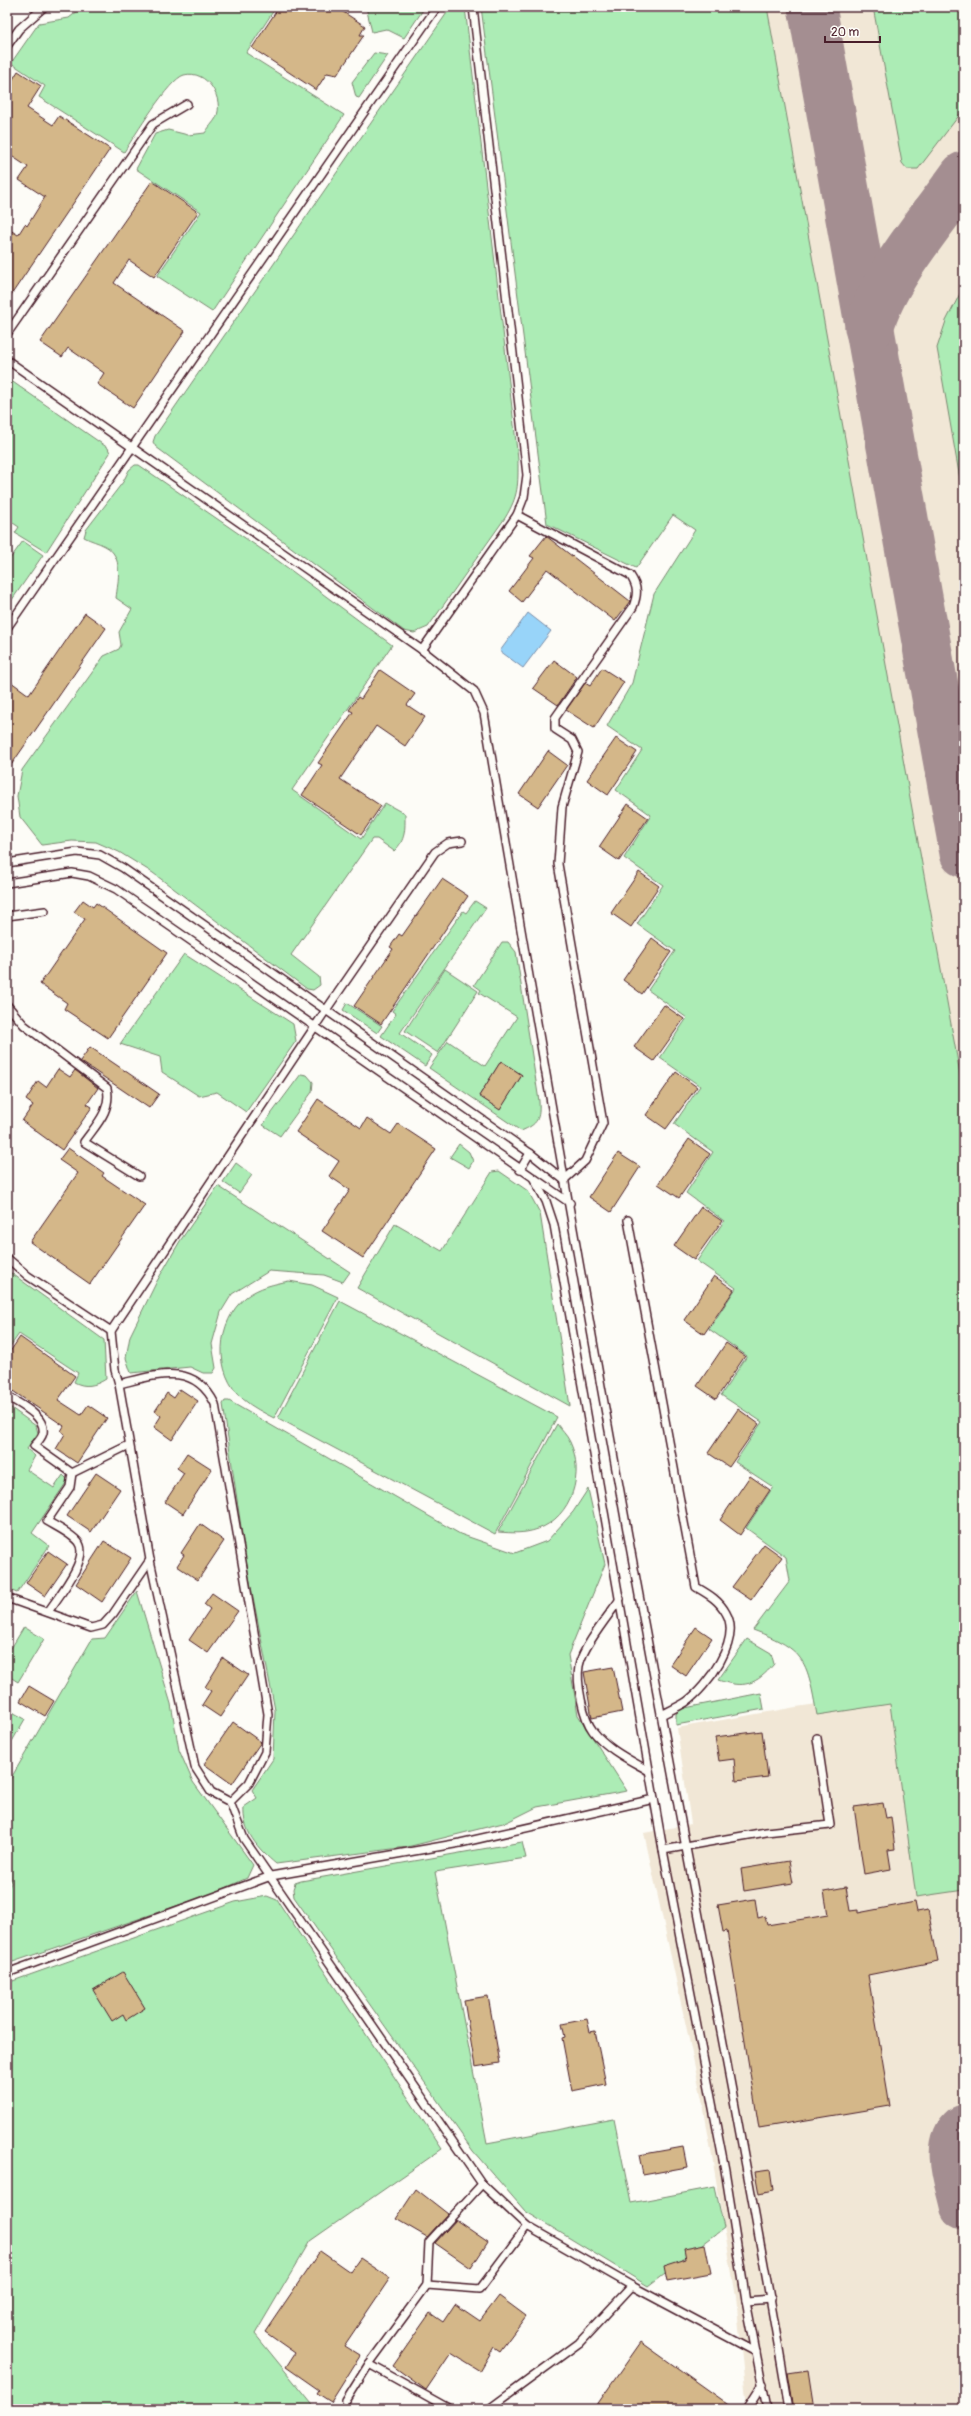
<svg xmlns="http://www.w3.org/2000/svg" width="971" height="2416" viewBox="0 0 971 2416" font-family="Pangolin,sans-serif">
<rect width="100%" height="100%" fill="#fdfcf7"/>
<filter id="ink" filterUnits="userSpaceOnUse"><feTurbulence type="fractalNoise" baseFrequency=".025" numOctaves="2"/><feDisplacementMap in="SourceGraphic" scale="8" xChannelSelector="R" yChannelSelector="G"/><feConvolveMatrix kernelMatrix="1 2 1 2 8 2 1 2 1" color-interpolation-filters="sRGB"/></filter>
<g filter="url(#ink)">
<polygon fill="#f1e7d6" points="662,7 964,7 964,2409 747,2409 736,2297 703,2104 644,1833 691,1824 677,1728 796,1707 953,1685"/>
<g fill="#acecb5" stroke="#7b8670" fill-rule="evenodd">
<path d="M 83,7 L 276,7 L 246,53 L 344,115 L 212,312 L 157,276 L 201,212 L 136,169 L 155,134 L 168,130 L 188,135 L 205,133 C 208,128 213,123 216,118 C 225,99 207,69 184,75 C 169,79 134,137 124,152 L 39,97 L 45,86 L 11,63 L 39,23 L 69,18 Z"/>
<polygon points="366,7 425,7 404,38 386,29 372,32"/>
<path d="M 451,7 L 465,7 L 518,459 C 518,485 519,495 505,518 L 428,627 L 414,633 L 404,631 L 156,447 L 153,442 L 155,436 Z"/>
<path d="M 481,7 L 767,7 L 964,1096 L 964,1890 L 916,1897 L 890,1704 L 817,1715 C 807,1662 807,1650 753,1630 L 790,1581 L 786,1557 L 746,1528 L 773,1487 L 735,1462 L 762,1422 L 721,1395 L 747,1356 L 709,1329 L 736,1288 L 697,1261 L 724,1221 L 686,1193 L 713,1152 L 674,1124 L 700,1086 L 660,1058 L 687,1018 L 648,990 L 675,951 L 637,924 L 663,885 L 624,858 L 651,815 L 616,790 L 642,750 L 607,726 L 632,683 L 654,594 L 695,530 L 673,515 L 636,568 L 547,524 Z"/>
<polygon points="873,7 964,7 964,109 918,169 907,169 902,163"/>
<polygon points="374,53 388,55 359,98 356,97 352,82"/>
<polygon points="964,286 964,502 937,348 946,321"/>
<polygon points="7,378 108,448 110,453 46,552 15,533 19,527 7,519"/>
<path d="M 135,465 L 139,465 L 277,560 L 392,645 L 292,790 L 361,839 L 385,803 L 405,814 C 405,829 406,840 394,851 L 377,839 L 372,839 L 291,955 L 319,977 L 320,985 L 313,990 L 307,989 L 153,873 L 119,852 L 96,842 L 72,841 L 42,845 L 20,817 L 17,796 L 22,770 L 104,656 L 119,649 L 121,645 L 119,632 L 132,609 L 116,598 C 118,581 124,556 105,546 C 98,542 91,541 84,537 L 86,530 L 123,482 L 129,470 Z"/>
<polygon points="23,541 43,555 7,607 7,563"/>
<polygon points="475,901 486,908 400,1033 432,1055 425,1066 381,1036 396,1014 392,1011 463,911 466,913"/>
<path d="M 502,942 L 508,942 L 516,952 L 539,1101 C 540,1119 538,1124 521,1131 L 429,1068 L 448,1041 L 485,1066 L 517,1017 L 479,993 L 481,990 L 474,985 ZM 501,1061 L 522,1075 L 500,1109 L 479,1096 Z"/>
<polygon points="184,954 293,1024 296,1041 246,1112 217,1092 199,1096 162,1072 160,1057 120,1044"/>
<polygon points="445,969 478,991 438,1053 405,1031"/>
<polygon points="347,1003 382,1026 377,1033 343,1010"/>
<polygon points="301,1074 307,1075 313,1082 312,1092 280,1136 263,1125"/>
<polygon points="459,1144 469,1152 473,1161 469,1168 450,1157"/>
<polygon points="236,1163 252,1175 239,1193 223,1182"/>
<polygon points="499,1171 528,1191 540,1213 570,1406 357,1288 395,1224 442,1251 492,1172"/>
<polygon points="218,1186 350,1272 343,1282 324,1275 269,1271 232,1294 221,1312 212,1344 216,1368 213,1373 203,1373 190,1367 131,1373 126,1358 130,1336 157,1281 180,1241"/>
<path d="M 7,1270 L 104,1340 L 106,1379 C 95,1386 85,1388 74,1382 L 78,1373 L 19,1334 L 7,1351 Z"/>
<path d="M 289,1281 L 312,1285 L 338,1297 L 274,1418 C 264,1413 252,1407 243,1399 C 213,1374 216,1321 246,1297 C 259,1287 274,1284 289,1281 Z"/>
<polygon points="340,1301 557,1417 495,1534 278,1418"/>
<path d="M 225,1401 L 229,1401 L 460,1534 L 515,1553 L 547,1541 L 573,1512 L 588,1489 L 605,1564 L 568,1655 L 578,1715 L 627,1791 L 537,1807 L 507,1822 L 407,1847 L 276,1864 C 258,1849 242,1831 244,1807 L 257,1798 L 252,1790 L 273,1759 L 275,1710 L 246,1561 L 223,1404 Z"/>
<polygon points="7,1405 36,1426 38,1433 27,1449 35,1456 27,1470 54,1488 63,1475 68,1480 32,1533 49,1546 17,1593 7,1589"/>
<path d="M 557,1424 C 561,1430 567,1435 570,1442 C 585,1473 572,1517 538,1529 C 524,1534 512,1533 498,1532 Z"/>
<polygon points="137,1591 171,1704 179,1750 193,1782 253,1865 247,1878 217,1892 7,1964 7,1890 11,1883 7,1862 7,1785 92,1639 105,1638"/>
<polygon points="24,1627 44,1639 18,1682 7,1675 7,1655"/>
<path d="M 747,1639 L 771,1653 L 774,1664 C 756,1685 744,1689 718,1680 Z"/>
<polygon points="761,1693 764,1709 676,1725 676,1714 680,1709"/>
<polygon points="7,1709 25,1719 7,1750"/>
<polygon points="522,1842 526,1858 435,1872 487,2143 614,2119 631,2203 715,2187 724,2228 648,2286 525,2211 473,2151 294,1897 293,1889 295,1883 301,1881"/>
<polygon points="267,1896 277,1900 442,2149 310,2241 255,2334 316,2409 7,2409 7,1983 235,1902"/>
</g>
<polygon fill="#98d4f9" stroke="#798ca7" points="528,613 551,631 523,668 500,651"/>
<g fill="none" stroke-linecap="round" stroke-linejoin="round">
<g stroke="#a48e91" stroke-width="49">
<polyline points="812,7 964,853"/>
<path d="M 869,328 C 884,275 932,221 964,176"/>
<path d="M 964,2129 C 944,2146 960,2184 964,2205"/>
</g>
</g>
<g fill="#d4b789" stroke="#4a1f2b">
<polygon points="279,7 339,7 340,10 365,26 360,35 364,35 337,75 327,73 316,90 252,48"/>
<polygon points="18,71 41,86 27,108 53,125 59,116 110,149 7,301 7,228 18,235 25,224 27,226 45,197 19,180 28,167 7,153 7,89"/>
<polygon points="152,181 198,212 154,277 129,260 114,283 185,331 133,408 97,384 104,373 68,348 62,357 40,342"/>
<polygon points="546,536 630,601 615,621 547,569 522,602 509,591 534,558 530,556"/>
<polygon points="85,613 106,628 7,771 7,679 29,695"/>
<polygon points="554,660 577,677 558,705 533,688"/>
<polygon points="602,668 624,682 594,728 566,710 585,683 590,686"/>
<polygon points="380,670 415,694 407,705 425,717 405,746 376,726 340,779 381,806 361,835 302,795 322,765 318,763 353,712 349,710 358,697 361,699"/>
<polygon points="616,738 637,752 608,795 587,780"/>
<polygon points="548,751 567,765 538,807 519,794"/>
<polygon points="628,804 648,818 619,861 599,847"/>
<polygon points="639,872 659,886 631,927 611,913"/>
<polygon points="442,879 468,896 381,1024 354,1006 393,949 390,947 399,934 402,936"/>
<polygon points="83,900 93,907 96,903 167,953 108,1038 64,1009 67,1003 40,984 85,919 74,912"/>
<polygon points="652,938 671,952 642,994 623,980"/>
<polygon points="664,1005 684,1019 654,1061 634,1047"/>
<polygon points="90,1047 159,1094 149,1108 80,1061"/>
<polygon points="501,1061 522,1075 500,1110 479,1096"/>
<polygon points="58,1069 70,1077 75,1070 98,1088 87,1104 92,1107 62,1150 22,1121 33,1105 26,1100 38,1081 46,1087"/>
<polygon points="676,1072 697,1087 666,1129 646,1115"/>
<polygon points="318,1099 361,1128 367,1118 391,1134 398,1124 436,1149 363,1258 322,1231 350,1190 329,1176 339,1161 296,1132"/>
<polygon points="689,1139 710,1154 679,1198 658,1184"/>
<polygon points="68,1148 104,1173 102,1176 145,1205 90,1284 30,1242 78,1173 59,1160"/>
<polygon points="618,1153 640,1167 611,1212 589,1197"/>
<polygon points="701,1207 722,1221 694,1260 674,1246"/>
<polygon points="714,1276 734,1290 704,1334 684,1320"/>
<polygon points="20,1337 75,1376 58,1400 81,1415 88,1405 107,1418 77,1463 56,1449 65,1434 61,1431 64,1426 7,1387 7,1356"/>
<polygon points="726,1343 745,1356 716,1399 697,1386"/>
<polygon points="180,1389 198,1401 172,1440 154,1427 161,1416 155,1411 167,1393 174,1398"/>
<polygon points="738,1409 759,1424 729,1467 708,1453"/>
<polygon points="187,1453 212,1469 183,1514 165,1502 184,1473 177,1468"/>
<polygon points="96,1473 120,1489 91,1532 67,1516"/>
<polygon points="750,1476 770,1490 740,1535 720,1520"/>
<polygon points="200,1524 224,1541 198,1580 177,1566 184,1555 181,1553"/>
<polygon points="104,1541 131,1558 102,1602 76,1584"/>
<polygon points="764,1544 782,1557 751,1600 732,1587"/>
<polygon points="48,1551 67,1564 45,1596 26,1583"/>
<polygon points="212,1593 238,1611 208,1653 189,1640 210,1609 204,1604"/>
<polygon points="696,1627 712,1638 686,1676 670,1665"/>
<polygon points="223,1658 248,1675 220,1717 202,1705 211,1691 205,1687"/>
<polygon points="613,1667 622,1712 592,1718 584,1672"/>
<polygon points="29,1686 54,1701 45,1716 20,1701"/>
<polygon points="233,1722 261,1742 232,1784 204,1764"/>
<polygon points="762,1731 768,1777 736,1781 734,1759 719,1761 715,1737"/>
<polygon points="883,1803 886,1818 891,1817 895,1849 888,1850 891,1869 864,1874 854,1807"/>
<polygon points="789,1861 793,1883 744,1891 741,1869"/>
<polygon points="846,1887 850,1911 858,1910 858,1913 915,1902 917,1912 928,1910 938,1961 868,1975 890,2106 759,2128 727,1931 723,1932 718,1905 755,1899 758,1918 765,1916 767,1925 828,1915 824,1891"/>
<polygon points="123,1972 145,2008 126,2020 123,2014 112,2021 93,1990"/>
<polygon points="488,1996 500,2063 475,2067 464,2000"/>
<polygon points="587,2019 590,2032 595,2031 606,2084 572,2091 562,2038 565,2037 562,2024"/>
<polygon points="683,2147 687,2167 643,2175 639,2155"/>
<polygon points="770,2170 773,2191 759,2194 755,2172"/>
<polygon points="416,2189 448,2214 427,2237 396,2219"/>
<polygon points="456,2220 488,2242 471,2268 435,2243"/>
<polygon points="705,2244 711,2273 667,2281 664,2266 686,2259 684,2248"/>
<polygon points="320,2251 350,2272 360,2258 390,2278 344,2346 360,2356 331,2402 317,2393 319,2390 286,2367 295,2353 265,2332"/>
<polygon points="499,2296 526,2316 500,2351 494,2347 480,2371 451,2353 426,2390 393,2366 430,2313 443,2322 455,2304 480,2321"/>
<polygon points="641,2342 735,2409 594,2409"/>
<polygon points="808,2370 814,2409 794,2409 788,2373"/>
</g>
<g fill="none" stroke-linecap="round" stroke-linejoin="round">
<g stroke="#4a1f2b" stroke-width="10">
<g id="service">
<path d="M 473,7 L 527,475 L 524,497 L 517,515 L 422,650 L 474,691 L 484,713 C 541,1049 599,1384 662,1719 C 704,1949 751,2178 789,2409"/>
<polyline points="7,46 19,29 44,7"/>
<polyline points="7,334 153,124 187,104"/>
<polyline points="7,360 422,650"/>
<polyline points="7,628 437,7"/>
<polyline points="462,841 448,843 435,852 326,1010 111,1331 115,1370 119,1384 150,1560 195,1767 211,1792 230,1802 244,1839 482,2184 527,2226 632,2286 756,2352"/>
<path d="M 7,863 L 77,852 L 100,855 L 123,868 L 530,1153 L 564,1180 L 585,1161 L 603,1123 L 558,864 L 562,807 L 578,752 L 572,740 L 555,729 L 555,718 L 633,607 C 638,594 638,587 630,575 L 517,515"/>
<polyline points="7,883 72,873 89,876 116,889 570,1203"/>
<polyline points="7,916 45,911"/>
<path d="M 7,1005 L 24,1025 L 107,1088 C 112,1110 96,1125 84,1142 L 139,1176"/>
<polyline points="520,1170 530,1153"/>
<polyline points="534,1179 546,1201 554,1225 663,1850 725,2170 746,2301 767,2409"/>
<path d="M 628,1220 L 696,1587 C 708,1594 719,1600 726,1613 C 742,1640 707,1687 686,1702 C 678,1707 669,1711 661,1715"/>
<polyline points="7,1258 28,1276 111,1331"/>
<path d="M 119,1384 C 157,1375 194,1361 215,1404 L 268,1714 L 265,1752 L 249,1783 L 230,1802"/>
<path d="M 7,1396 C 19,1404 46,1416 43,1433 C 42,1437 37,1443 34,1446 L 72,1473 L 70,1487 L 47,1521 C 57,1527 72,1534 78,1542 C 91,1558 57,1598 48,1612"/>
<polyline points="72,1473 129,1445"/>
<polyline points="7,1598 91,1628 103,1625 113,1614 150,1560"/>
<path d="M 620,1599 C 609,1615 582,1648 579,1666 C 576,1682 583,1718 593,1731 C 607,1749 630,1760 649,1771"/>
<polyline points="663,1850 766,1832 830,1825 817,1738"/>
<polyline points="7,1973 271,1876 460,1843 654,1799"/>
<polyline points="427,2285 429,2242 482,2184"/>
<polyline points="746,2301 771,2299"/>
<polyline points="369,2364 450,2409"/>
<polyline points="346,2401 369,2364 427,2285 480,2289 527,2226"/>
<polyline points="489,2409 579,2343 632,2286"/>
<polyline points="747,2409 763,2384"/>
</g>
</g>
<use href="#service" stroke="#fdfcf7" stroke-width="7"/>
</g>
</g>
<rect width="971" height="2416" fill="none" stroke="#fdfcf7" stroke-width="24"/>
<rect x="12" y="12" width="947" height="2392" fill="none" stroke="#4a1f2b" stroke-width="1.5" filter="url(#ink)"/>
<path d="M825 36v6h55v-6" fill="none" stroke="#4a1f2b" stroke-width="2"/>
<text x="831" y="36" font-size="12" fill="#4a1f2b" stroke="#fdfcf7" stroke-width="3" paint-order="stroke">20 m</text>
</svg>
